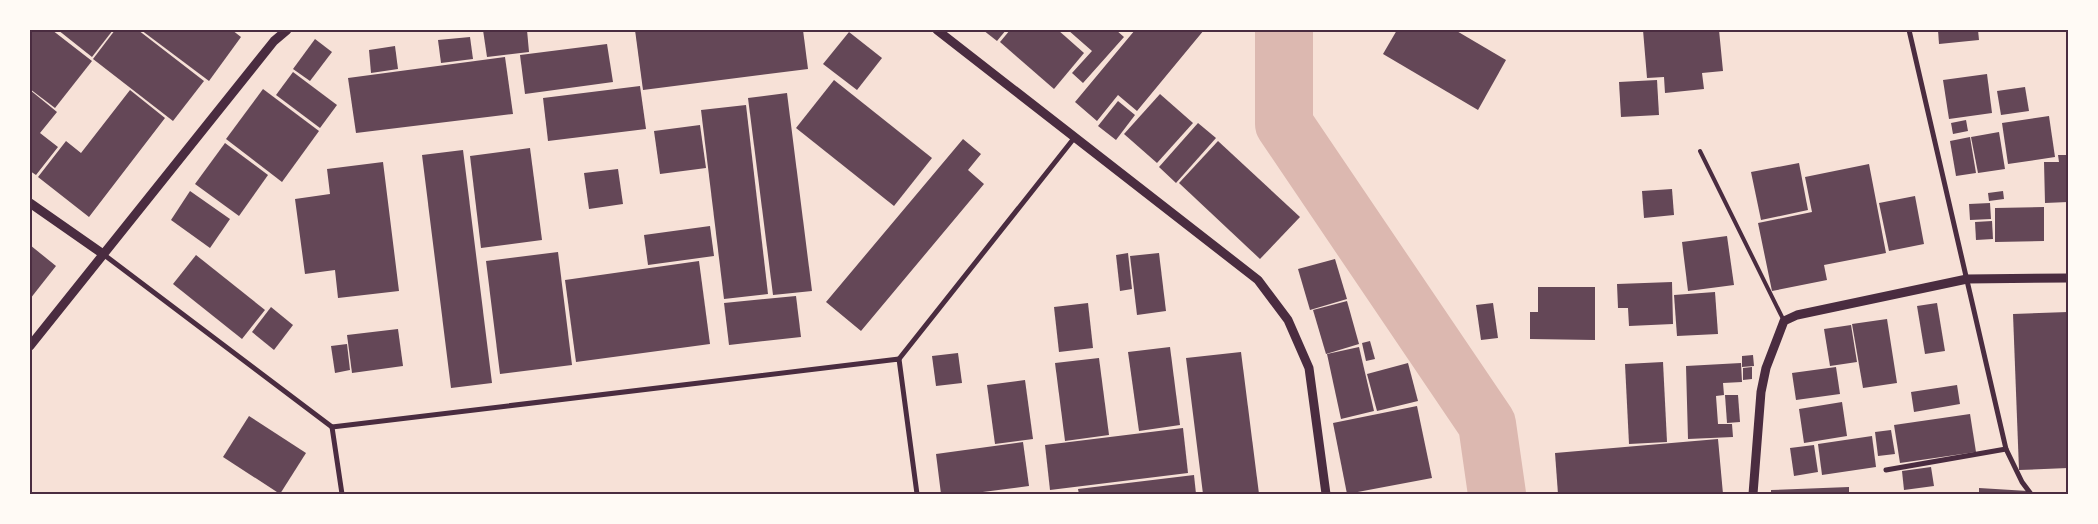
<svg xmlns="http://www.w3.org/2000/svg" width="2098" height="524" viewBox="0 0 2098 524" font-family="Rubik,sans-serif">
<rect width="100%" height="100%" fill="#f7e1d7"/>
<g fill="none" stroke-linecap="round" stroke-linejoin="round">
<polyline stroke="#dcb8b0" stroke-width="58" points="1284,30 1284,124 1487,424 1497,494"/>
</g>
<g fill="#644757">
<polygon points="30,30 52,30 92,61 55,108 30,89"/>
<polygon points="58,30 113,30 92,57"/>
<polygon points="115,30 138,30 204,81 173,121 93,59"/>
<polygon points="141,30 232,30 241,37 209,81"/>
<polygon points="483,30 527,30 529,52 487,57"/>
<polygon points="635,30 803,30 808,69 643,90"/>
<polygon points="983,30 1006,30 997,41"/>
<polygon points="1010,30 1058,30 1084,53 1054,89 1000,42"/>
<polygon points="1068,30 1116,30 1124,37 1083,83 1072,73 1092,51"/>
<polygon points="1135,30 1204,30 1137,111 1118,95 1097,121 1075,102"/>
<polygon points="1397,30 1455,30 1506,60 1478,110 1383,54"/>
<polygon points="1643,30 1719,30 1723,71 1702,73 1704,89 1665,93 1664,77 1647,78"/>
<polygon points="1938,30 1978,30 1979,40 1939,44"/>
<polygon points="849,32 882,58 857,90 823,64"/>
<polygon points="470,37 473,59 441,63 438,40"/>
<polygon points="315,39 332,52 310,81 293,69"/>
<polygon points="607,44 613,82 525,94 520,55"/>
<polygon points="395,46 398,69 371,73 369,50"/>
<polygon points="505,57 513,114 356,133 348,78"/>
<polygon points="293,72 337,105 320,128 276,95"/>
<polygon points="1987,74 1992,113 1949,119 1943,80"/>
<polygon points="834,80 932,158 894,206 796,128"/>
<polygon points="1657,80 1659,115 1621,117 1619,82"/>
<polygon points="640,86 646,129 548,141 543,98"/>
<polygon points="2025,87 2029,111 2001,115 1997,91"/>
<polygon points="263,89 319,131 282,182 226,139"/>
<polygon points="30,90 57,112 40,133 58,147 36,175 30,171"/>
<polygon points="130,90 165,118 89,217 38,177 66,141 81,153"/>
<polygon points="787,93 812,291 773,295 748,98"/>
<polygon points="1160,94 1193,123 1157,163 1124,134"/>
<polygon points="1118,101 1135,115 1116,140 1098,126"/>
<polygon points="746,105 768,294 724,299 701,110"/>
<polygon points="2049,116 2055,157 2008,164 2002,123"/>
<polygon points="1966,120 1968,131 1953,134 1951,123"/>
<polygon points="1198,123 1216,138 1176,183 1159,167"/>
<polygon points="700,125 706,168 660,174 654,131"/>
<polygon points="1999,132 2005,169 1978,173 1971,137"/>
<polygon points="1970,137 1976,173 1956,176 1950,141"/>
<polygon points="963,139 981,154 968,170 984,184 861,331 826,302"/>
<polygon points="1218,141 1300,217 1260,259 1179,183"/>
<polygon points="225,143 268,175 239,216 195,184"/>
<polygon points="530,148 542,240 481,248 470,156"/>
<polygon points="463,150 492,383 451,388 422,155"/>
<polygon points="2058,155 2068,155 2068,202 2045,203 2044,162 2059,162"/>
<polygon points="383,162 399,291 338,298 335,270 305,274 295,199 330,194 327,169"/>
<polygon points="1799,163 1808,210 1761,220 1751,172"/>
<polygon points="1869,164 1886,253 1824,265 1827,280 1772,291 1758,223 1812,212 1805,177"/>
<polygon points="618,169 623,204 589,209 584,173"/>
<polygon points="1672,189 1674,215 1644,218 1642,191"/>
<polygon points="190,191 230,219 210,248 171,220"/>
<polygon points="2003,191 2004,199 1989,201 1988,193"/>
<polygon points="1915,196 1924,244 1889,251 1879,203"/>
<polygon points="1990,203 1991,219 1970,220 1969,204"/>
<polygon points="2044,207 2044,241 1995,242 1995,208"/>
<polygon points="1992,221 1993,239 1976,240 1975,222"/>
<polygon points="710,226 714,256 648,265 644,235"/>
<polygon points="1727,236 1734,285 1688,291 1682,242"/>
<polygon points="30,245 56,266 30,299"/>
<polygon points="558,252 572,365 500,374 486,261"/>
<polygon points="1128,253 1132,289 1120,291 1116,255"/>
<polygon points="1159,253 1166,311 1137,315 1130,256"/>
<polygon points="196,255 265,310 242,339 173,284"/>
<polygon points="1335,259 1347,299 1310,310 1298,269"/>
<polygon points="699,261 710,344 576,362 565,280"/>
<polygon points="1672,282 1673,324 1629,326 1628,308 1618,308 1617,284"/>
<polygon points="1538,287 1595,287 1595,340 1530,339 1530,312 1538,312"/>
<polygon points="1715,292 1718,334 1677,336 1674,295"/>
<polygon points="796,296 801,337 729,345 724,303"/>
<polygon points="1347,301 1359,344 1326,354 1313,310"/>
<polygon points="1088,303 1093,348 1059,352 1054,307"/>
<polygon points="1493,303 1498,338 1481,340 1476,305"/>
<polygon points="1937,303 1945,351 1925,354 1917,306"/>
<polygon points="271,307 293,325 274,350 252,332"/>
<polygon points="2068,312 2068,468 2019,470 2013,314"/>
<polygon points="1887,319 1897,383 1863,388 1852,324"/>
<polygon points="1851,325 1857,362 1830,366 1824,329"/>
<polygon points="398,329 403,366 352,373 347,335"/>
<polygon points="1370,341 1375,359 1366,361 1362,343"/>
<polygon points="347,344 350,370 335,373 331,346"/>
<polygon points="1170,347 1180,425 1139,431 1128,352"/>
<polygon points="1359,347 1374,411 1341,419 1327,354"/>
<polygon points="1241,352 1259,494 1203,494 1186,358"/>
<polygon points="958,353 962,383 936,386 932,356"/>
<polygon points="1753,355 1754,366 1742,367 1742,356"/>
<polygon points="1099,358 1109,435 1065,441 1055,363"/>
<polygon points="1663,362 1667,442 1629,444 1625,364"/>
<polygon points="1408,363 1418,401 1377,411 1367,374"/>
<polygon points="1741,363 1742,382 1723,383 1724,395 1716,396 1718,424 1732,424 1733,437 1688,439 1686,366"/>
<polygon points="1752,367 1752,379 1743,380 1743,368"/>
<polygon points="1836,367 1840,394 1796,400 1792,373"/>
<polygon points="1025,380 1033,439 995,444 987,385"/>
<polygon points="1957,385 1960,404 1914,412 1911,392"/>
<polygon points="1725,395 1738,395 1740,422 1727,423"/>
<polygon points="1842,402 1847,436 1804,443 1799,409"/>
<polygon points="1417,406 1432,478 1347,494 1333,423"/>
<polygon points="1970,414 1976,452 1900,463 1894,425"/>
<polygon points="249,416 306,453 280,494 223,457"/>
<polygon points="1183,428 1188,473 1050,490 1045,445"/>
<polygon points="1891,430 1895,454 1878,456 1875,432"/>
<polygon points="1872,436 1876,467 1822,475 1818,444"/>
<polygon points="1718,439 1723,494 1558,494 1555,453"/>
<polygon points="1023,442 1029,486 967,494 941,494 936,454"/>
<polygon points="1814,445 1818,472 1794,476 1790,448"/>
<polygon points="1931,467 1934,486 1904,490 1902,471"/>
<polygon points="1194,475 1196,494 1079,494 1078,489"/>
<polygon points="1849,487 1849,494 1771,494 1771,490"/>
<polygon points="1979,488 2028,491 2028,494 1979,494"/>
</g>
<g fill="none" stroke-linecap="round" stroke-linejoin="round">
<polyline stroke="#4a2c40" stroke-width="4" points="1700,151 1784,321"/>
<g stroke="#4a2c40" stroke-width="5">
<polyline points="1909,30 2006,449 2022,482 2031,494"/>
<polyline points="103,254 332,427"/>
<polyline points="899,359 1075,137"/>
<polyline points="1886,470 2006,449"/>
<polyline points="342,494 332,427 899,359 917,494"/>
</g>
<g stroke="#4a2c40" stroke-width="9">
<polyline points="937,30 1258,280 1288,320 1309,368 1326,494"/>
<polyline points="30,203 103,254"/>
<polyline points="30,346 274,41 287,30"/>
<polyline points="1753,494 1761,392 1766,368 1784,321 1797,315 1967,279 2068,278"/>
</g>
</g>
<rect width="2098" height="524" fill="none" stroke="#fffaf5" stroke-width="62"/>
<rect x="31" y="31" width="2036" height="462" fill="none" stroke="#4a2c40" stroke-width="2"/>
</svg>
